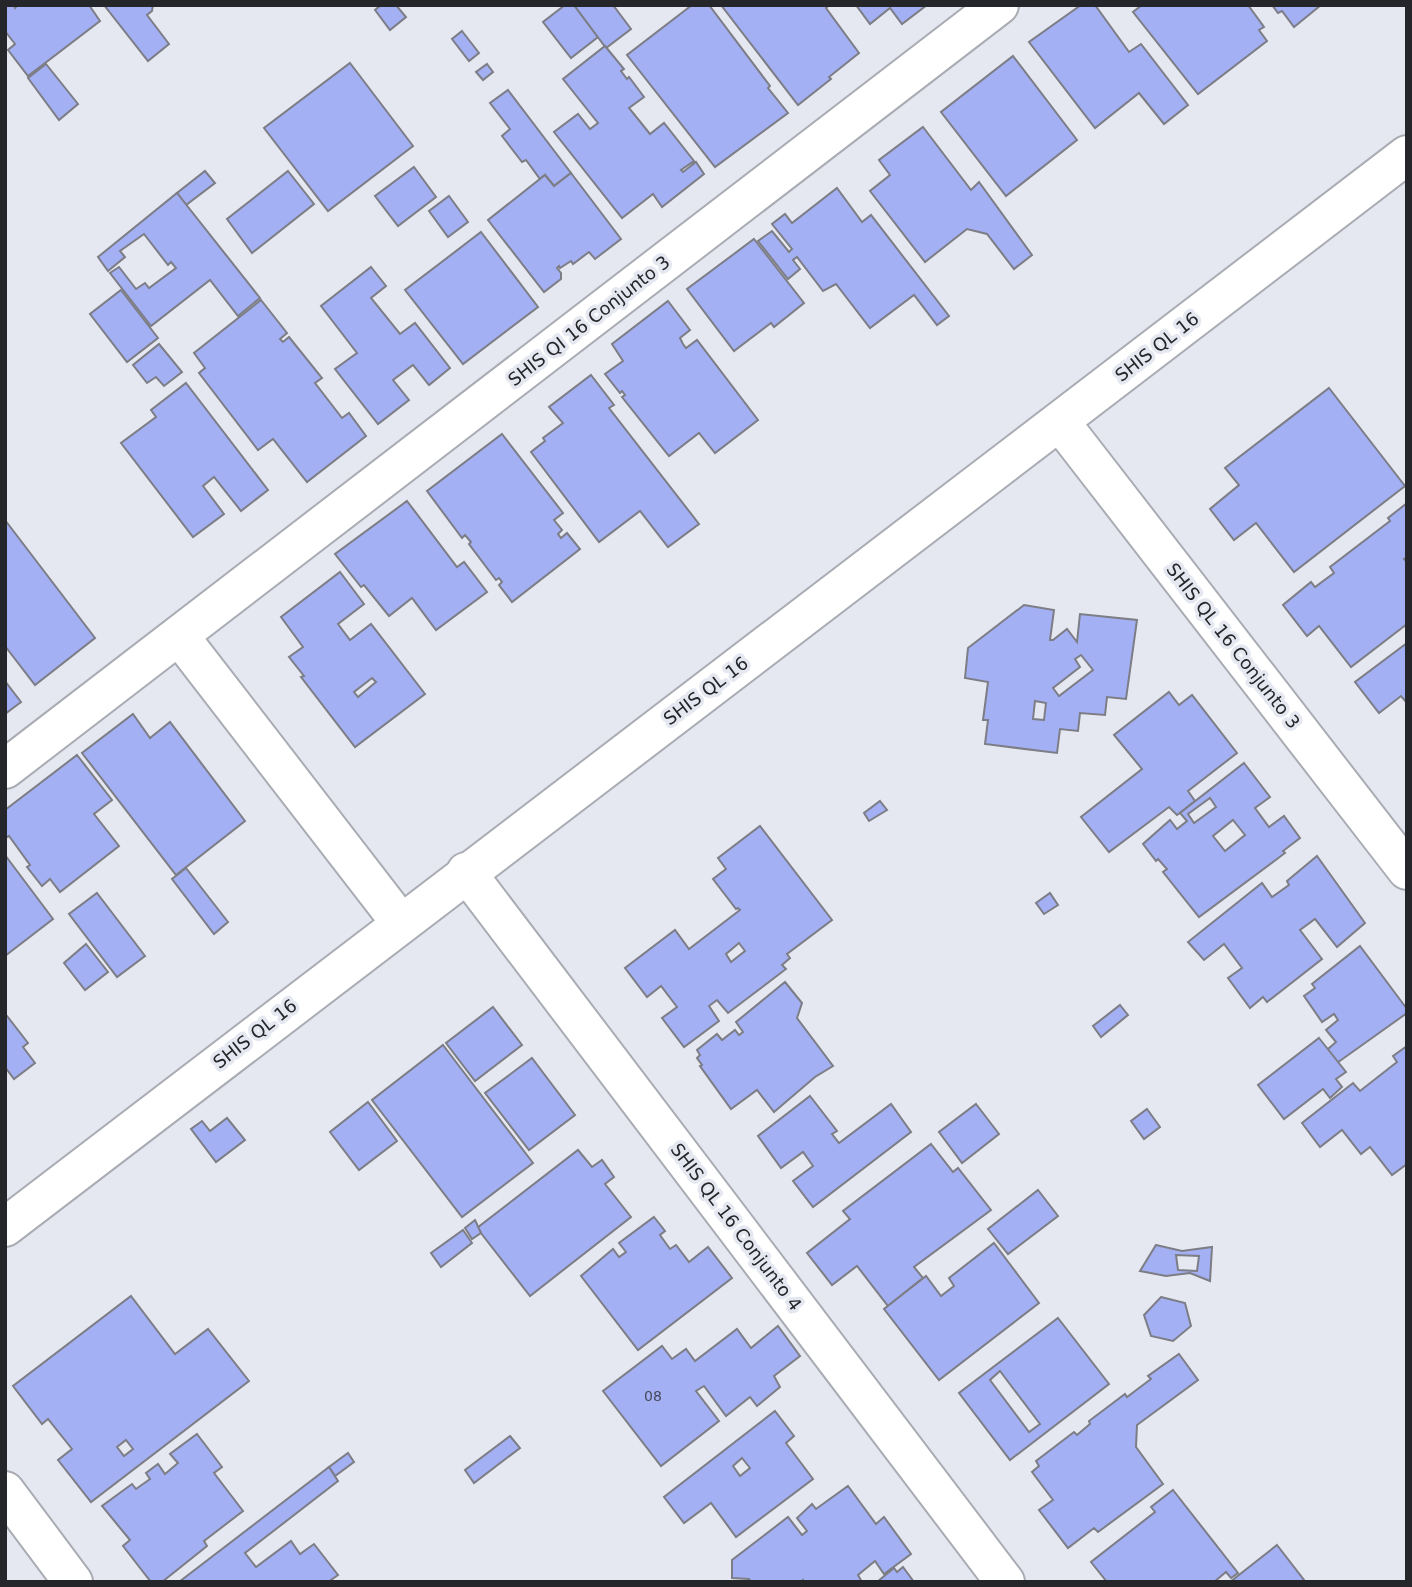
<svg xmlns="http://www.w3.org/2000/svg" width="1412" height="1587" viewBox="0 0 1412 1587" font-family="'DejaVu Sans',sans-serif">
<rect width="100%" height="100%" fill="#e6e8f1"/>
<g fill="#a4b0f4" stroke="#7c7d85" stroke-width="2" fill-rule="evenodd">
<polygon points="5,5 14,5 15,8 18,5 89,5 100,21 28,76 8,50 15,44 5,31"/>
<polygon points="104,5 153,5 152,11 147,15 169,44 148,61"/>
<polygon points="381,5 396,5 406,17 390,30 375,10"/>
<polygon points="565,5 574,5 598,37 571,58 543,22"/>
<polygon points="574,5 613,5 631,29 606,48"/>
<polygon points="692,5 709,5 770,86 768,88 788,113 715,167 627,55"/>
<polygon points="721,5 829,5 826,8 859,53 829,77 831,79 798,105"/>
<polygon points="856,5 927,5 902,24 890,8 870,24"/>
<polygon points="1081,5 1095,5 1129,52 1141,44 1188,105 1164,124 1139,93 1095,128 1029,42"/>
<polygon points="1142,5 1248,5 1264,27 1259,30 1267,41 1198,94 1133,12"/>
<polygon points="1272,5 1321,5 1294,27 1282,11 1278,13"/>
<polygon points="462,31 479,53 469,61 452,39"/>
<polygon points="605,46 624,69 621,71 627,79 629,77 644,97 629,108 650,134 664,123 694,161 681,170 683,172 696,162 704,174 662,207 653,194 622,218 554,132 578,114 590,129 598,123 563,79"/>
<polygon points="1013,56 1077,140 1006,196 941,112"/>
<polygon points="350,63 413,146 328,211 264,128"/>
<polygon points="46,64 78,104 59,120 28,78"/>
<polygon points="487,64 493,72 483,80 476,72"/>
<polygon points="508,90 571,173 554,186 545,175 540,179 526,160 522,162 502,136 510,129 490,103"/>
<polygon points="923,127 971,190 979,182 1032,255 1014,269 987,234 967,229 925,262 870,191 890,175 879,160"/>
<polygon points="414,167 436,197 398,226 375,196"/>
<polygon points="205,171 215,183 186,205 177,193"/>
<polygon points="288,171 314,204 252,253 227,219"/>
<polygon points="571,173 621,239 595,259 589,252 573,264 571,261 560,268 559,266 557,268 561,273 561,279 544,292 488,220 545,175 554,186"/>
<polygon points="837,188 862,222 871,215 949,316 937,325 914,295 870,328 836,284 823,291 797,257 793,260 800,269 788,279 758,241 772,231 789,252 792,249 772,224 785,214 792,223"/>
<polygon points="177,193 260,298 238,316 210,280 151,326 110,273 119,267 136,289 145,283 149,288 176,268 171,262 168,265 144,234 120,251 125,257 108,271 98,257"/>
<polygon points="449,196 468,222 448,237 429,211"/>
<polygon points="481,232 538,307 463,364 405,290"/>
<polygon points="754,239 804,303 774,327 771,323 734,351 687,289"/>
<polygon points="371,267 386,286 371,298 400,334 415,323 450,368 429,385 413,365 393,380 409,400 378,424 335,369 357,353 321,306"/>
<polygon points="121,290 158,338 127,362 90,314"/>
<polygon points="261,300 287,333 280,339 283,342 289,337 322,378 315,383 342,418 349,413 366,436 307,482 273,439 258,450 199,373 205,368 194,353"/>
<polygon points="668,301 690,330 680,338 683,344 686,348 697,340 758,420 715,453 699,433 669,456 622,397 625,395 622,391 620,393 605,374 623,361 612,344"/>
<polygon points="159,344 182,372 164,386 156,377 147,383 133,365"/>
<polygon points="591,375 614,405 609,408 699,524 668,547 640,511 599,542 531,452 545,441 543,438 563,423 549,407"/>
<polygon points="186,383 268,490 241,511 214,477 203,486 224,514 193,537 121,443 156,417 151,410"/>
<polygon points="1329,388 1405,486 1294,572 1256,523 1234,540 1210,509 1239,485 1225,468"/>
<polygon points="502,434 563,513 554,520 562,530 558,534 561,538 567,533 580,549 512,602 499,585 502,582 499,578 496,580 469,544 471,542 465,535 462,538 427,491"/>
<polygon points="407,501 457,567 464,562 487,592 436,630 412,598 389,616 364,585 361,587 335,554"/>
<polygon points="1407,503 1407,557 1404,559 1407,562 1407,624 1351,667 1319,626 1307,636 1283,605 1311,582 1315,587 1334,573 1330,567 1390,521 1388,518"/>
<polygon points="5,520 95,638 35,685 5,646"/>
<path d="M 340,572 L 364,604 L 338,624 L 350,640 L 371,624 L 425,694 L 355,747 L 301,677 L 304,676 L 289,657 L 303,647 L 281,617 ZM 372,678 L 376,682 L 358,697 L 354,692 Z"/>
<path d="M 1024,605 L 1054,610 L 1050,640 L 1053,640 L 1067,629 L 1077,642 L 1080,614 L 1137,620 L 1126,699 L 1107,697 L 1105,715 L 1080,713 L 1078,731 L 1060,729 L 1057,753 L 985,744 L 988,720 L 983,720 L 988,682 L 965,678 L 968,648 ZM 1081,655 L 1093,670 L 1059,696 L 1053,688 L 1080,667 L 1075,659 ZM 1035,701 L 1046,703 L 1044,720 L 1033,719 Z"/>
<polygon points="1407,643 1407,703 1401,696 1379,713 1355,682"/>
<polygon points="5,681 21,702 5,714"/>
<polygon points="1169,692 1179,705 1192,695 1237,753 1188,791 1195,801 1180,813 1177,815 1169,807 1109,852 1081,817 1142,769 1114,735"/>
<polygon points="133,714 150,738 170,722 245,821 176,875 82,753"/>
<polygon points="77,755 112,800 94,814 119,846 60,892 50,879 42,886 27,867 30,865 9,836 5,838 5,810"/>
<path d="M 1244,763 L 1270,797 L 1255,808 L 1269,827 L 1284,816 L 1300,838 L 1283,851 L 1285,853 L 1199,917 L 1163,872 L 1167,869 L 1158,859 L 1156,861 L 1143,844 L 1170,820 L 1177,829 L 1187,821 L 1180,813 ZM 1210,798 L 1216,807 L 1194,823 L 1188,814 ZM 1233,820 L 1245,835 L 1225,851 L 1213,836 Z"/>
<polygon points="880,801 887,810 869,821 864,813"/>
<path d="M 760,826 L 832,920 L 787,954 L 790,958 L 782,965 L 786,969 L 728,1013 L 717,1000 L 709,1006 L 719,1021 L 684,1047 L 662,1018 L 677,1007 L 661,986 L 647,997 L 625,968 L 675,930 L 689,949 L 740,910 L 738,908 L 736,909 L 713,879 L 726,869 L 718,858 ZM 739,943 L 745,951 L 731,962 L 726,954 Z"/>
<polygon points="5,855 53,919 5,956"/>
<polygon points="1317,856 1365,923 1337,947 1315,919 1300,930 1322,959 1267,1002 1263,997 1250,1008 1228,978 1242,968 1224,944 1204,960 1188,942 1262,883 1272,897 1289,885 1287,881"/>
<polygon points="186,868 228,922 214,934 172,879"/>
<polygon points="97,893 145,956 117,977 69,914"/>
<polygon points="1050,893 1058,905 1044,914 1036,903"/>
<polygon points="86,944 108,972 85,990 64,963"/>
<polygon points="1360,946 1407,1009 1407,1013 1337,1063 1327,1050 1336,1042 1326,1030 1338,1020 1334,1014 1322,1022 1304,996 1315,988 1312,984"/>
<polygon points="785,982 802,1003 797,1018 833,1066 815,1077 774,1112 757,1090 731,1109 700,1066 702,1065 697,1058 700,1055 697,1050 717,1034 722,1040 735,1030 739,1035 743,1032 736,1022"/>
<polygon points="1120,1005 1128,1015 1101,1037 1093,1026"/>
<polygon points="493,1007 522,1045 475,1081 446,1043"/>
<polygon points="7,1016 28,1043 23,1047 35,1063 14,1079 5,1067 5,1017"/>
<polygon points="1319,1038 1346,1072 1336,1079 1342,1087 1330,1098 1323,1089 1284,1119 1258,1085"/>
<polygon points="443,1045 533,1163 462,1217 372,1100"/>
<polygon points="1407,1046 1407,1164 1392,1175 1370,1147 1361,1154 1342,1130 1320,1147 1302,1123 1353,1083 1360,1091 1397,1062 1393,1056"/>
<polygon points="532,1058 575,1115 529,1150 485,1093"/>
<polygon points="810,1096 837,1131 832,1134 839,1143 891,1104 911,1132 813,1207 793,1181 813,1166 803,1152 781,1168 758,1136"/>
<polygon points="368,1102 397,1141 359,1170 330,1132"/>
<polygon points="976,1104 999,1134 962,1163 939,1132"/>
<polygon points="1147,1109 1160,1127 1144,1139 1131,1121"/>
<polygon points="227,1118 245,1140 216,1162 191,1129 202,1121 210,1131"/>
<polygon points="931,1144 953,1172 958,1168 991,1210 914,1267 923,1278 888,1306 857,1266 832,1285 807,1253 850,1219 843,1211"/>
<polygon points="578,1150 592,1167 602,1160 614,1177 605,1184 631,1217 530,1296 477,1228"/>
<polygon points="1038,1190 1058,1216 1008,1254 988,1229"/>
<polygon points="654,1217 665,1231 660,1235 670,1249 676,1245 689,1262 708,1247 732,1278 638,1350 581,1276 613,1249 619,1257 626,1252 619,1243"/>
<polygon points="475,1220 481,1233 472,1239 465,1228"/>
<polygon points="463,1230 472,1243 441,1267 431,1253"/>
<polygon points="994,1243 1039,1303 939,1380 884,1309 926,1276 941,1296 954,1286 949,1278"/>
<path d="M 1156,1245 L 1182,1251 L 1212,1247 L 1210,1281 L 1190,1273 L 1166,1276 L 1140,1271 ZM 1176,1255 L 1199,1256 L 1197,1271 L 1178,1270 Z"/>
<path d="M 131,1296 L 175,1354 L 208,1329 L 249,1381 L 91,1502 L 58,1460 L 72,1449 L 48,1419 L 42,1424 L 13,1386 ZM 126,1440 L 133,1449 L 124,1456 L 117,1447 Z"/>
<polygon points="1161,1297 1185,1303 1191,1326 1173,1341 1151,1336 1144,1315"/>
<path d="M 1058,1318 L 1109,1384 L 1010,1460 L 959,1393 ZM 1000,1371 L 1040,1424 L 1029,1432 L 990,1380 Z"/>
<polygon points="778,1326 800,1356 774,1376 780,1387 757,1406 750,1397 726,1416 704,1386 696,1391 719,1421 661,1466 603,1391 662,1346 672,1359 686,1349 695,1361 737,1329 751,1348"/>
<polygon points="1179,1354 1198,1380 1137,1425 1136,1447 1163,1484 1098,1532 1094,1528 1068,1548 1039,1510 1053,1500 1032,1472 1039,1466 1036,1461 1074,1432 1077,1435 1090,1424 1089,1421 1125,1394 1127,1397 1151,1379 1148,1376"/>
<path d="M 775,1411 L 794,1436 L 786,1443 L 813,1479 L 736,1537 L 711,1503 L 684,1523 L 664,1497 ZM 742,1458 L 750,1468 L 740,1476 L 733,1466 Z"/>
<polygon points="197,1434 222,1467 214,1473 243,1511 204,1541 207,1546 162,1582 151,1582 123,1546 130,1540 102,1506 132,1484 136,1489 150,1479 146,1473 158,1464 165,1474 178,1463 170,1454"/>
<polygon points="510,1436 520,1448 474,1483 465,1470"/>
<polygon points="348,1453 354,1462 335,1476 329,1467"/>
<polygon points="329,1467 338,1481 245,1553 256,1567 291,1541 300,1554 314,1544 338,1575 328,1582 179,1582"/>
<polygon points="848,1486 876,1524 884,1517 911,1554 884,1574 875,1561 858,1575 862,1582 804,1582 803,1580 801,1582 751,1582 749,1579 732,1578 732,1560 788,1517 802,1535 807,1531 797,1518 812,1504 816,1509"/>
<polygon points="1173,1490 1238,1573 1231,1578 1226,1572 1214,1582 1107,1582 1091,1562 1155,1512 1151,1507"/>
<polygon points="1277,1545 1304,1580 1302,1582 1230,1582"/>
<polygon points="903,1567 914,1582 877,1582 894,1568 897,1572"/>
</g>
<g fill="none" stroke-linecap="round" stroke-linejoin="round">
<g stroke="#aaacb4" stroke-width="42">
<g id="street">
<polyline points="1060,422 1407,870"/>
<polyline points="180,637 400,922"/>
<polyline points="5,769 999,5"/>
<polyline points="466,872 1005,1582"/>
<polyline points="5,1491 73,1582"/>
</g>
</g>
<g stroke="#aaacb4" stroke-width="42">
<path id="secondary" d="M 5,1227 C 471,867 941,514 1407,155"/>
</g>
<use href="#street" stroke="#fff" stroke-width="38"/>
<use href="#secondary" stroke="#fff" stroke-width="38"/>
</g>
<g text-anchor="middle" stroke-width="7" stroke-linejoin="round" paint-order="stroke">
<g font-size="14" fill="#45485c">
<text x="653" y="1401">08</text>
</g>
<g font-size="18" fill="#252629" stroke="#e6e8f1">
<text transform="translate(589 321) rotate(-38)" y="6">SHIS QI 16 Conjunto 3</text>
<text transform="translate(1157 347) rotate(-38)" y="6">SHIS QL 16</text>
<text transform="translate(1233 646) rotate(52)" y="6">SHIS QL 16 Conjunto 3</text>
<text transform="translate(706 691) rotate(-37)" y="6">SHIS QL 16</text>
<text transform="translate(255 1034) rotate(-38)" y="6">SHIS QL 16</text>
<text transform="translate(736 1227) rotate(53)" y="6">SHIS QL 16 Conjunto 4</text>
</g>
</g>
<rect width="1412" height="1587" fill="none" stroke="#252629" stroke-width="14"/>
</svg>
